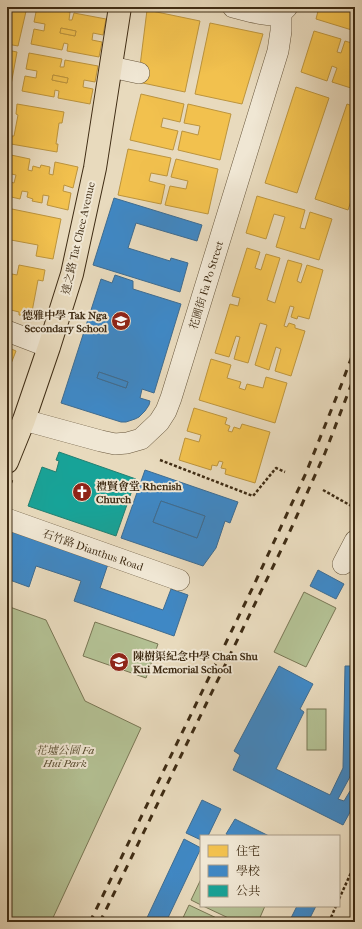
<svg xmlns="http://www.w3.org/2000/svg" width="362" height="929" viewBox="0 0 362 929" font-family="'IM FELL French Canon','Noto Serif TC',serif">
<rect width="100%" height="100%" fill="#e8dabd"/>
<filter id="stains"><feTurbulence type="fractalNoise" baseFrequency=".005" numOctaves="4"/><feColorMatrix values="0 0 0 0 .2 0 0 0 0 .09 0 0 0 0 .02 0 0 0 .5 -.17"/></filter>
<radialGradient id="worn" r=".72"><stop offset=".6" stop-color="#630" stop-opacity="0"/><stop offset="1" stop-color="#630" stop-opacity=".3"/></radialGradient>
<g fill="#b3c093" stroke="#797654">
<polygon points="304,592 336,608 306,667 274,652"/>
<polygon points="7,606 46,620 85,701 141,728 51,922 7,922"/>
<polygon points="95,622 158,644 146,678 83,656"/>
<rect x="307" y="709" width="19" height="41"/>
<polygon points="201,879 201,905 191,900"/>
<polygon points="189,905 225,922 181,922"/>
<polygon points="203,906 265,906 258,922 237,922"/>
</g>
<g fill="#f2c14e" stroke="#bc943d" fill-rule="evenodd">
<polygon points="7,7 27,7 18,46 7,44"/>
<path d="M 37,7 L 70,12 L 69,20 L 72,20 L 74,13 L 106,19 L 103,35 L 93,33 L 92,40 L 102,42 L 99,57 L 67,51 L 68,44 L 64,43 L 62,50 L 31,44 L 34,29 L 44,31 L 45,24 L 34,22 ZM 61,28 L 76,31 L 75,36 L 60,33 Z"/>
<polygon points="319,7 355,7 355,31 316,19"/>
<polygon points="147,10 200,21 185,92 138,82"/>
<polygon points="210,23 263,34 242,104 195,94"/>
<polygon points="61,28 76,31 75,36 60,33"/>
<polygon points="314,31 341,39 337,52 341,53 345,41 355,44 355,66 352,65 351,68 355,70 355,86 354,89 332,82 337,68 332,66 327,81 301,72"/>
<polygon points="7,50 17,52 11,85 7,85"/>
<path d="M 29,53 L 62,59 L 60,67 L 64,67 L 65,60 L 98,66 L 95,82 L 84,80 L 83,87 L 93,89 L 90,104 L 58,98 L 59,91 L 55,90 L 54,97 L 22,91 L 25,76 L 36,78 L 37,71 L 26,69 ZM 53,75 L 68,78 L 67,83 L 52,80 Z"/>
<polygon points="53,75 68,78 67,83 52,80"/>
<polygon points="296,87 329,98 297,193 265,183"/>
<polygon points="141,94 184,104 180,122 163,118 161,127 178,131 173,150 130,140"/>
<polygon points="17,104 64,112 62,123 59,123 56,144 58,144 57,152 11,144 12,136 14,136 18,115 16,114"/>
<polygon points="188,104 231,114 220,160 178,150 182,131 198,135 200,126 184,123"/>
<polygon points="347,104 355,107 355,189 348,210 315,199"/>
<polygon points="128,149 171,158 167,176 151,173 149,181 165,185 161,204 118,195"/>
<polygon points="11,155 30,159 28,170 32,171 33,166 40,168 41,165 50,167 49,174 53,175 55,162 78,167 73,188 64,185 63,191 71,193 68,210 47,205 49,196 43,195 42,203 32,201 33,199 27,197 28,192 22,191 20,199 7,196 7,181 14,183 16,175 7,173"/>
<polygon points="176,159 218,169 208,214 165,205 170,186 186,189 188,181 171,177"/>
<polygon points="257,196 305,210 300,228 305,229 310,212 332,219 319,260 276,247 285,217 274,214 266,239 246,233"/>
<polygon points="7,208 61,219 53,259 36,256 38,245 11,240 9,250 7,250"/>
<polygon points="247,248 260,252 255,268 261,270 266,254 280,258 267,300 275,303 288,260 302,264 297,281 301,283 307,265 323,270 309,319 298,316 297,319 291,317 294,307 290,306 284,326 287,327 289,323 295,325 295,328 305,331 291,376 275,371 281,349 276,347 269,370 255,365 267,325 260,323 248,363 234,359 240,337 236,336 229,357 215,353 230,304 238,306 240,298 232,296"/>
<polygon points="19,265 45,270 43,281 38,280 31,317 19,315 19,312 7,309 7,273 17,275"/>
<polygon points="7,347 16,351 7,374"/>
<polygon points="211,359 231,365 227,378 241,382 239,388 245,390 247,384 263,388 266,377 287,383 275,423 199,400"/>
<polygon points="194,408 227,418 225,424 230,426 228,431 232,432 234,427 240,429 242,424 270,432 255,483 225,474 226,469 221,468 223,462 219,461 217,466 212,465 211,470 179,460 185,438 199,442 201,435 187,431"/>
</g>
<g fill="#3f88c5" stroke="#3f6c90" fill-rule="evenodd">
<polygon points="114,198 202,225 197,241 136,223 128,248 170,261 171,258 188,263 180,292 93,265"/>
<path d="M 115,275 L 133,281 L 133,289 L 181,304 L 154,393 L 142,389 L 140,398 L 150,401 L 149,405 L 145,411 L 139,417 L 135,419 L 126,422 L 121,422 L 61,403 L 101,279 L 112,283 ZM 99,372 L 128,382 L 126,388 L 97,378 Z"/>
<polygon points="99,372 128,382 126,388 97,378"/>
<path d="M 145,470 L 238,502 L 230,523 L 225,521 L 216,548 L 203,566 L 121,538 ZM 161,501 L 205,516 L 197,538 L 153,522 Z"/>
<polygon points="161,501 205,516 197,538 153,522"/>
<polygon points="14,527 109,561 100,588 163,610 171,589 188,595 174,636 74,601 81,581 36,566 29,587 7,579 7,560 10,551 7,549 7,545"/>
<polygon points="318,570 344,584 336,599 310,586"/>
<polygon points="279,666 313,684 300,709 304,712 276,769 330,795 343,768 345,666 355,666 355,774 352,773 338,799 344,801 350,791 355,794 355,803 343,825 233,770 240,755 234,751"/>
<polygon points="202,800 221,809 208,836 201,836 201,840 186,833"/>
<polygon points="235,819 269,836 230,836 226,834"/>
<polygon points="184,839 201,848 166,922 145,922"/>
<polygon points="297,906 316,906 308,922 289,922"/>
</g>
<polygon fill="#17a398" stroke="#237f70" points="59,452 136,479 116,536 28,506 42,467 56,472 59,461 56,460"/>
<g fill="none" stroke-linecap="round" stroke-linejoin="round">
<g stroke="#69583e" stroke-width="22">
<g id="minor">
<path d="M 233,7 C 246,10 270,18 281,13"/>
<polyline points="111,67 139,73"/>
<polyline points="7,331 49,347"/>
<polyline points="24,420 101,441 115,444 127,443 141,439 159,422 166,411 171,398 278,51 281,31 281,13 287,7"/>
<polyline points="7,519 179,580"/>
<polyline points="343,564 355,541"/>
</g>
</g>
<g stroke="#3f2c14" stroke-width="24">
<polyline id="major" points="7,462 24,420 49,347 72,274 95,168 120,7"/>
</g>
<g stroke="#3f2c14" stroke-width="2.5" stroke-dasharray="3 2" stroke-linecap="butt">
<polyline points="204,7 215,9"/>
<polyline points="160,460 253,496 276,468 285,472"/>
<polyline points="323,490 355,508"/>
<polyline points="9,502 7,495 12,480"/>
<polyline points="339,899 355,864"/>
<polyline points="329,922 336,906"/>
</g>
<use href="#minor" stroke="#f0e7d4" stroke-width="21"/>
<use href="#major" stroke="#e8dabd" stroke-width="22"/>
<g stroke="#3f2c14" stroke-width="3" stroke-dasharray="7 7" stroke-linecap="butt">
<polyline points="90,922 253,587 306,473 342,383 355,348"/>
<polyline points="100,922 286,540 325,453 355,375"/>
</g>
</g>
<defs>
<g id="school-disc" transform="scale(1)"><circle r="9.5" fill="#8f2418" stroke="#f0e7d4"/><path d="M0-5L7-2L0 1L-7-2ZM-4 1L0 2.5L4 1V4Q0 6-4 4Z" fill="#fff"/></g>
<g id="church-disc" transform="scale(1)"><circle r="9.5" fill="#8f2418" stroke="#f0e7d4"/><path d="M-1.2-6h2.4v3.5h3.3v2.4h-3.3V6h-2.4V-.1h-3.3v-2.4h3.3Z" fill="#fff"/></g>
</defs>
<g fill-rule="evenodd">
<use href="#school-disc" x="121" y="321"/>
<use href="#church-disc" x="82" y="492"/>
<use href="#school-disc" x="119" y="662"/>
</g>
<g text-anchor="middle" stroke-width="4" stroke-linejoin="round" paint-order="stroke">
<g font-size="11" fill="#3f2c14" stroke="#f0e7d4">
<text transform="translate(78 238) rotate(-77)" y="4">達之路 Tat Chee Avenue</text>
<text transform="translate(206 285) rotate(-73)" y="4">花圃街 Fa Po Street</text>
<text transform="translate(93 550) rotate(19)" y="4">石竹路 Dianthus Road</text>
</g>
<g font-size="11" font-weight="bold" fill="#3f2c14" stroke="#f0e7d4" text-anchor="start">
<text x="107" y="319" text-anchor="end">德雅中學 Tak Nga<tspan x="107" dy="13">Secondary School</tspan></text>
<text x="96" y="490">禮賢會堂 Rhenish<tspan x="96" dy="13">Church</tspan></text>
<text x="133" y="660">陳樹渠紀念中學 Chan Shu<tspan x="133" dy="13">Kui Memorial School</tspan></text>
</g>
<g font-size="11" font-style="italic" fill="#564a2d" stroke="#f0e7d4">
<text x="65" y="754">花墟公園 Fa<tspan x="65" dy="13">Hui Park</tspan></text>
</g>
</g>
<rect width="362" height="929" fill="none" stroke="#e8dabd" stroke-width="24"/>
<rect x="8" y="8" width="346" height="913" fill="none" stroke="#3f2c14" stroke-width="2"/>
<rect x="12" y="12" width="338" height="905" fill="none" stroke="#3f2c14"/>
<rect x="200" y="835" width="140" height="72" fill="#f0e7d4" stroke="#a99c87"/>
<rect x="208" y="845" width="20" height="12" fill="#f2c14e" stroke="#a99c87"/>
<text x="236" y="855" font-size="12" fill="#3f2c14">住宅</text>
<rect x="208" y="865" width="20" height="12" fill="#3f88c5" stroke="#a99c87"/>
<text x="236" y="875" font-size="12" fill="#3f2c14">學校</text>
<rect x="208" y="885" width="20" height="12" fill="#17a398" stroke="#a99c87"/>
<text x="236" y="895" font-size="12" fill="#3f2c14">公共</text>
<rect width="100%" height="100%" filter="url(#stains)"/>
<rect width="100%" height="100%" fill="url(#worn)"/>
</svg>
